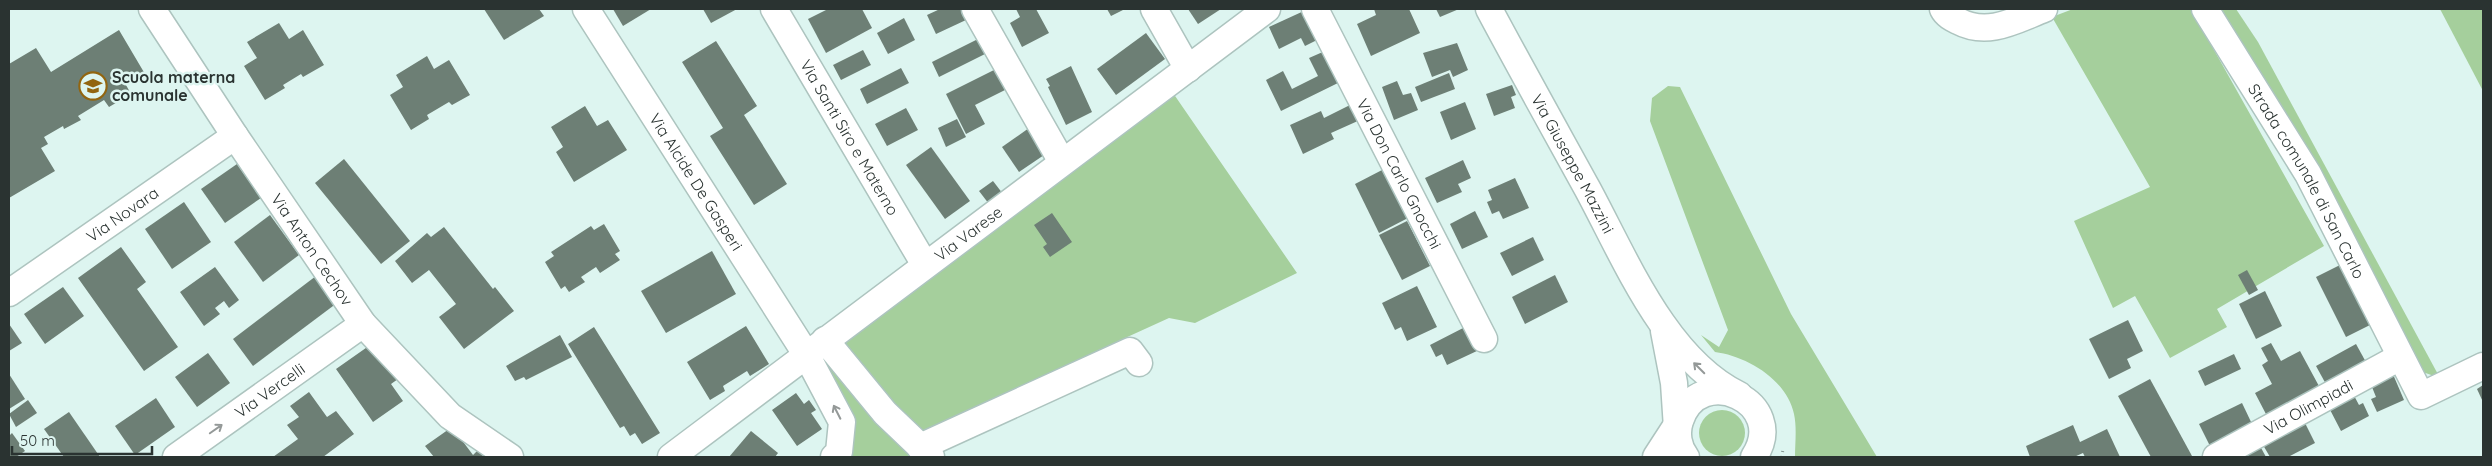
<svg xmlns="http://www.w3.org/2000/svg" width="2492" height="466" viewBox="0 0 2492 466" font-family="Quicksand,sans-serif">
<rect width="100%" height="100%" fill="#ddf5f0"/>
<g fill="#a5cf9c">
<polygon points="2073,9 2191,9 2324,246 2217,309 2227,327 2170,358 2135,296 2113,308 2074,221 2150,187 2052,17"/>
<polygon points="2215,9 2236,9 2258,42 2440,378 2414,369"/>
<polygon points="2440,9 2483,9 2483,91"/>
<path d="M 1668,86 L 1680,87 L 1791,314 L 1877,457 L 1795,457 C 1795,443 1797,428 1794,414 C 1787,380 1747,356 1715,352 L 1701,335 L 1719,347 L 1728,330 L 1650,121 L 1652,98 Z"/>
<polygon points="1173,93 1297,273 1195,323 1169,318 1101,349 1034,387 919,441 837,345"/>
<polygon points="827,352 921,457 843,457 820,357"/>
<circle cx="1722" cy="433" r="23"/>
</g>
<g fill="#6d7f75">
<polygon points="484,9 539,9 544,16 504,40"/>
<polygon points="613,9 651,9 623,26"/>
<polygon points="703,9 737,9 711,23"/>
<polygon points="828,9 862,9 872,28 826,53 808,19"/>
<polygon points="940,9 961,9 966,20 936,34 927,15"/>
<polygon points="1016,9 1036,9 1049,33 1022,47 1010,23 1020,17"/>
<polygon points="1107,9 1125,9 1111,16"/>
<polygon points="1188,9 1221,9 1198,24"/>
<polygon points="1374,9 1409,9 1420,33 1371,56 1357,24 1376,15"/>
<polygon points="1436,9 1459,9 1440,17"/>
<polygon points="1306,10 1319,39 1305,46 1301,38 1279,49 1269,27"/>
<polygon points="904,18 915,40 888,54 877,33"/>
<polygon points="279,23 289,39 303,30 324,65 303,77 301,74 283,85 285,88 265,100 244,66 257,58 247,42"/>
<polygon points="119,30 145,74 126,85 131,94 109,107 104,100 78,116 81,120 64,129 63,126 44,137 48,144 41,148 55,171 9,198 9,64 36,48 51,72"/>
<polygon points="1146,33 1165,59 1116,95 1097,69"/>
<polygon points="978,39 985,54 939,77 932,62"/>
<polygon points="716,41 757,106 744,115 787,184 754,205 710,136 723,128 682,62"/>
<polygon points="1457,43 1468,70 1453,77 1450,70 1432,77 1423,53"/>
<polygon points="863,50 871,65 841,80 833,65"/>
<polygon points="1325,51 1340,82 1281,111 1266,80 1283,71 1292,89 1318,76 1309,58"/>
<polygon points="427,56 434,69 449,60 470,95 452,105 449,102 427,115 429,119 411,130 390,95 403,87 396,75"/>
<polygon points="1071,66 1092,112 1066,125 1048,87 1050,86 1046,79"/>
<polygon points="901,68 909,83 867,104 860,89"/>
<polygon points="998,68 1009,88 975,105 985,124 966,134 946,94"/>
<polygon points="1449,73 1455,89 1421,102 1415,87"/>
<polygon points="1397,81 1403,95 1411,93 1418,110 1394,120 1382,87"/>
<polygon points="1512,85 1516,95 1511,97 1515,108 1494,116 1486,94"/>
<polygon points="1465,102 1476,129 1451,140 1440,112"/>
<polygon points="1352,104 1360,120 1331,133 1334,139 1303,154 1290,125 1321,111 1324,118"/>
<polygon points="585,106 597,126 608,120 627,150 574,182 556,152 563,147 551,127"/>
<polygon points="906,108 918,130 887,146 875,124"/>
<polygon points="957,119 966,137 946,147 938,128"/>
<polygon points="1029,128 1047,153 1019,172 1002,147"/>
<polygon points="931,147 970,201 945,219 906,165"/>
<polygon points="344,159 410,241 381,264 315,183"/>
<polygon points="1463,160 1471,178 1458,184 1462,192 1437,203 1425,178"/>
<polygon points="237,164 261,198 225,223 201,189"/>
<polygon points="1384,169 1408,218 1379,233 1355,184"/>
<polygon points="1515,178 1529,208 1503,219 1499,211 1492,214 1487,202 1492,200 1488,190"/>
<polygon points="993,181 1003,194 989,204 979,191"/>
<polygon points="184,202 211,242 172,269 145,229"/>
<polygon points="1475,211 1488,237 1462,249 1450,224"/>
<polygon points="1052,213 1072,242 1050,257 1043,247 1047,244 1034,225"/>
<polygon points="270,215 299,255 263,282 234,242"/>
<polygon points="1407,221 1430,266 1402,280 1379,235"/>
<polygon points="604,224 620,251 615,254 620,260 600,273 596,267 581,277 585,282 569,292 565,286 561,289 545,262 554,256 551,252 591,226 594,230"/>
<polygon points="444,227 493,289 495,287 514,311 464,349 439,317 456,304 429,270 412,283 395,261 427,233 431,237"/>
<polygon points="1533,237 1544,260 1512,276 1500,253"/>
<polygon points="121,247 146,282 137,289 178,347 144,371 78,278"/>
<polygon points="712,251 736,294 666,333 641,291"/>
<polygon points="2340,265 2370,325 2346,337 2316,277"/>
<polygon points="215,267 239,300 229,308 224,301 215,308 220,314 204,326 180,292"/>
<polygon points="2247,270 2258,290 2249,295 2238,275"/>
<polygon points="1555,275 1568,302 1525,324 1512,297"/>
<polygon points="316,276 337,303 253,366 233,339"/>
<polygon points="1417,286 1437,327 1407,341 1401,327 1395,330 1382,303"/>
<polygon points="63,287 84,316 45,344 24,314"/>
<polygon points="2265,291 2282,326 2256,339 2239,304"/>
<polygon points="2128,320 2143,351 2127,359 2131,368 2109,379 2089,339"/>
<polygon points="9,324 22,343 9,351"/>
<polygon points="746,326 769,364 750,376 747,371 723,386 725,391 710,400 687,362"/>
<polygon points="1467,326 1479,350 1447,365 1442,354 1436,357 1430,345"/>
<polygon points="594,327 660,433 642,444 635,433 630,436 624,426 620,428 568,344"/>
<polygon points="560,335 572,357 526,380 524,377 515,381 506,366"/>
<polygon points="373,343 398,379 391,384 403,401 373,422 336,369"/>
<polygon points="2271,343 2281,361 2300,351 2320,388 2267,416 2255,393 2272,384 2262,365 2268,361 2261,348"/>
<polygon points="2356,344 2367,364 2327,386 2316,366"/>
<polygon points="208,353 230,383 197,407 175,377"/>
<polygon points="2234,354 2241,369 2205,386 2198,371"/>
<polygon points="2392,372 2404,400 2377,412 2371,399 2376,397 2370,382"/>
<polygon points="9,374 25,399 9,409"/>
<polygon points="2150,379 2192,456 2191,457 2151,457 2118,396"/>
<polygon points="2483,385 2483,402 2477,389"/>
<polygon points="2351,390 2359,405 2363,403 2369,416 2341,431 2326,402"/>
<polygon points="309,392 327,417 336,411 354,434 323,457 273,457 298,439 287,425 299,417 290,406"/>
<polygon points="796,393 804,404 809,400 816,410 811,413 822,429 797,446 772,410"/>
<polygon points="156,398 175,427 135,455 115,426"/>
<polygon points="28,400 37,413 16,427 9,414"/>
<polygon points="2242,403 2253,426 2211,448 2199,424"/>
<polygon points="69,412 100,457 64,457 44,429"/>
<polygon points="2305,423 2315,443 2288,457 2270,457 2263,445"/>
<polygon points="2073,425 2080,442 2107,429 2120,457 2085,457 2083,453 2074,457 2030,457 2026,446"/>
<polygon points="452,427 473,455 478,450 484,457 434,457 425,446"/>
<polygon points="751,431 778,453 775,457 729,457"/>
<polygon points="12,433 25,451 16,457 9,457 9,436"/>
<polygon points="2260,446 2266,457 2240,457"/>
</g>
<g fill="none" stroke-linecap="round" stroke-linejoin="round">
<g stroke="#adc4bf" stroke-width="29">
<g id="minor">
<path id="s1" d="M 152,9 L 235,136 L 363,324 L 450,416 L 510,457"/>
<path id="s2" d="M 586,9 L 806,354 L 842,422 L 839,452 L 834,457"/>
<path id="s3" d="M 774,9 L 925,265"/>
<polyline points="975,9 1062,162"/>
<polyline points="1154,9 1188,69"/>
<path id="s4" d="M 1315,9 L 1484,339"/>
<path id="s5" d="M 1489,9 C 1521,69 1554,128 1587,188 C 1625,258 1665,359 1739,395"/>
<path d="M 1943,9 C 1946,15 1952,18 1958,21 C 1988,37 2016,20 2044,9"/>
<path id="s6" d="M 2205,9 L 2308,174 L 2421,396 L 2483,366"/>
<path id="s7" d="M 9,293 L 235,136"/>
<polyline points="1664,331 1674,383 1677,428"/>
<polyline points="825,340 885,413 931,457"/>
<polyline points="920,447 1130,351 1139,363"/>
<path id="s8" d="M 176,457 L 363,324"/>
<path id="s9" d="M 671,457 L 1267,9"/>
<polyline points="1656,457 1680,420"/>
<path d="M 1686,457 C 1678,447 1676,433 1680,421 C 1699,361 1790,402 1754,457"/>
<path id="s10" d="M 2216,457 L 2400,357"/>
</g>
</g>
<polyline stroke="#859693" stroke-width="3" stroke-dasharray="1 4" stroke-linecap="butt" points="1782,457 1783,448"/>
<use href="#minor" stroke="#fff" stroke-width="26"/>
</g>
<defs><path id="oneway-shaft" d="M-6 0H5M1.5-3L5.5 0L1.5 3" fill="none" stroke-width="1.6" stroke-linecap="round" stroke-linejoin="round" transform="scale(1.25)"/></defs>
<g stroke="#949998">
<use href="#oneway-shaft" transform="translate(1699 368) rotate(-135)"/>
<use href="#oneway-shaft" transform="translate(837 412) rotate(-117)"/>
<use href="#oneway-shaft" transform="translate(216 429) rotate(-35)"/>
</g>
<defs>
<g id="school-ring" transform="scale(1.4375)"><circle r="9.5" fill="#ddf5f0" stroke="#926510" stroke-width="1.5"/><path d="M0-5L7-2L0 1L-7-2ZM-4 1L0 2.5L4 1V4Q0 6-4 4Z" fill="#926510"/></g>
</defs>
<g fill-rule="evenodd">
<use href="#school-ring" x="93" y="86"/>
</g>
<g text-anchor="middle" stroke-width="5" stroke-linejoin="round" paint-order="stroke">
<g font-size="16" font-weight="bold" fill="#2a3331" stroke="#ddf5f0" text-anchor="start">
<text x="112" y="83">Scuola materna<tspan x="112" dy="18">comunale</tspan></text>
</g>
<g font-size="16" fill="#2a3331" stroke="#ddf5f0">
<text dy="6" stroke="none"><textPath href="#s3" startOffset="149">Via Santi Siro e Materno</textPath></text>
<text dy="6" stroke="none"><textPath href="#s5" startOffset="176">Via Giuseppe Mazzini</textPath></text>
<text dy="6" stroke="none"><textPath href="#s4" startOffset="185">Via Don Carlo Gnocchi</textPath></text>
<text dy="6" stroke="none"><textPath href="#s2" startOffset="205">Via Alcide De Gasperi</textPath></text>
<text dy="6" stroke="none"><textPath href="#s6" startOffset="200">Strada comunale di San Carlo</textPath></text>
<text dy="6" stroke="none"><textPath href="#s7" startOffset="138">Via Novara</textPath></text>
<text dy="6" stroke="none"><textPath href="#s9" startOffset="372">Via Varese</textPath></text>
<text dy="6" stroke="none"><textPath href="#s1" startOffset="289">Via Anton Cechov</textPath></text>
<text dy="6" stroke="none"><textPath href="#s8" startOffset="115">Via Vercelli</textPath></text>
<text dy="6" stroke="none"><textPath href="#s10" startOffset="105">Via Olimpiadi</textPath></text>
</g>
</g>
<rect width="2492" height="466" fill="none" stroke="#2a3331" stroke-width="20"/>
<path d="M12 446v8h140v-8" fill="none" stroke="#2a3331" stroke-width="2.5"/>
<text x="20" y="446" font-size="15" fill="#2a3331" stroke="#ddf5f0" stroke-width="4" paint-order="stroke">50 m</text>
</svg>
